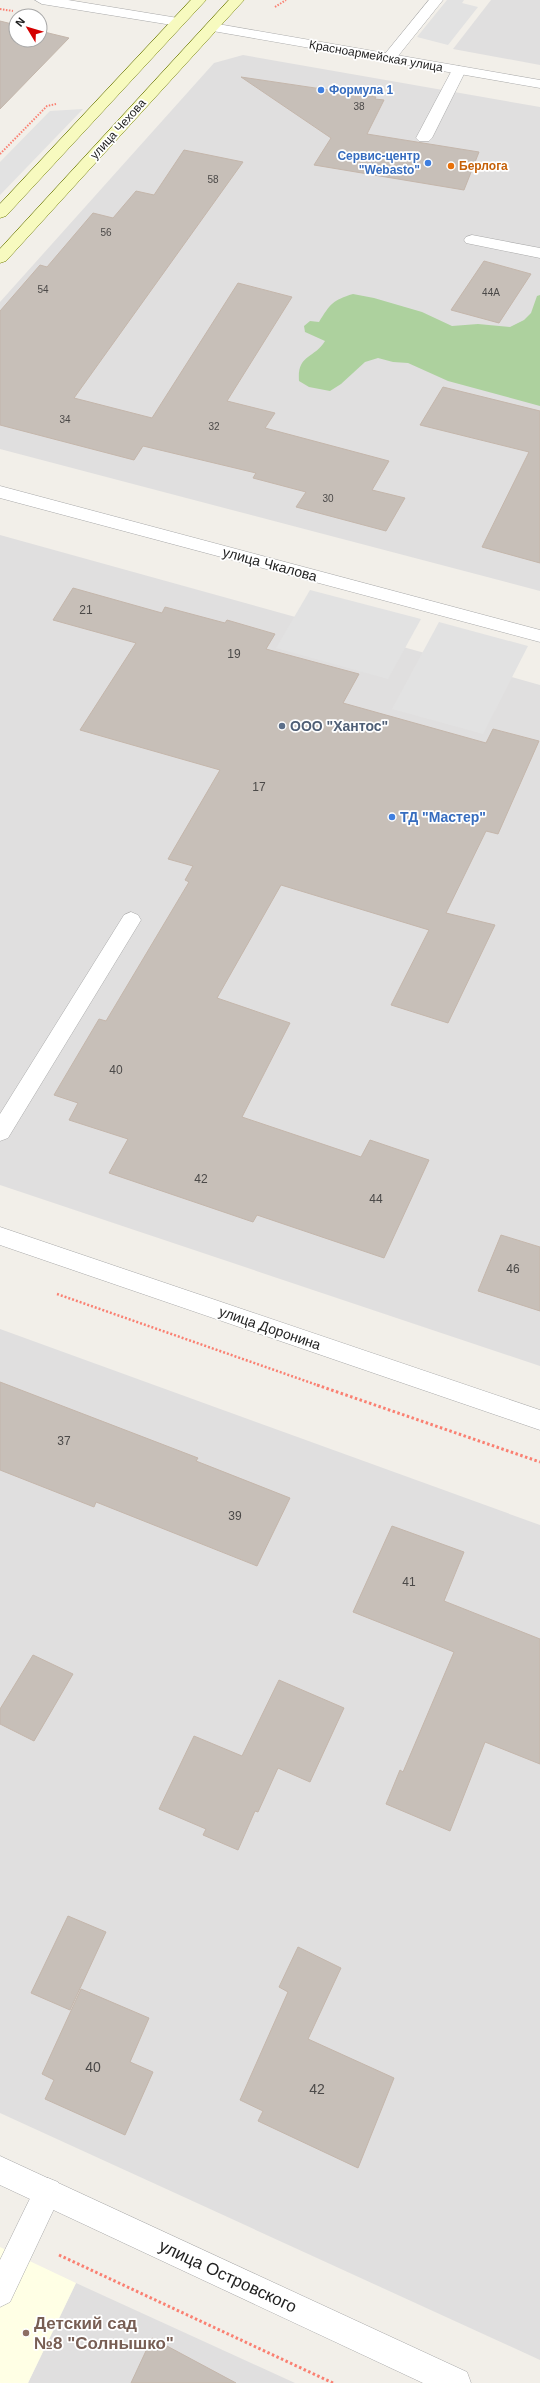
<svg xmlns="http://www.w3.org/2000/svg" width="540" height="2383" viewBox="0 0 540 2383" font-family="Helvetica,sans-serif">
<rect width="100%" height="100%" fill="#f2efe9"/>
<g fill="#e0dfdf">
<polygon points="491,0 540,0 540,65 453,49"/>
<polygon points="243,55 540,107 540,591 0,449 0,302 214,63"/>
<polygon points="0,535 540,685 540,1366 0,1185"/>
<polygon points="0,1329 540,1525 540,2360 0,2113"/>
<polygon points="76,2283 295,2383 28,2383"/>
</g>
<polygon fill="#ffffe5" points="0,2247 76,2283 28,2383 0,2383"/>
<path fill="#add19e" d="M 353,294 L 374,298 L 422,312 L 452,326 L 478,324 L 510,327 L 524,320 L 531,313 L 537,296 L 540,295 L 540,406 L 448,381 L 408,363 L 393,362 L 378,358 L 365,362 L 341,384 L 330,391 L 309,387 L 299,381 C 297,354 314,359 325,341 L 305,332 L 304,326 L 310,321 L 319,322 C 330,304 333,300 353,294 Z"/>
<g fill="#e2e2e2">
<polygon points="447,0 464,0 462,3 478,7 448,45 417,37"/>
<polygon points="83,109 0,195 0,162 50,111"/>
<polygon points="310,590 421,619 388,679 276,648"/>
<polygon points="439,622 528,646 483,734 392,709"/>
</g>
<g fill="#c7bfb8" stroke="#c4b6ab">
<polygon points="0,21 16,25 16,40 40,40 40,31 69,38 0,109"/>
<polygon points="241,77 376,97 375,99 384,100 367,134 479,152 464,190 314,165 331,138"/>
<polygon points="184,150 243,162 74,398 152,418 238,283 292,297 227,401 275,413 265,428 389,461 372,490 405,498 386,531 296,507 306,492 253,478 256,473 143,446 134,460 0,425 0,311 40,265 47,267 93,213 113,218 136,191 154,195"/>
<polygon points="484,261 531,274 499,323 451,310"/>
<polygon points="443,387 540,411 540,563 482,547 529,452 420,425"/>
<polygon points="73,588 162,613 165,607 225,623 227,620 275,634 266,649 359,674 343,703 486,743 493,729 539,741 498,834 486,831 446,913 495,925 448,1023 391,1005 429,930 281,885 217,998 290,1023 242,1117 361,1157 370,1140 429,1160 384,1258 257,1215 253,1222 109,1173 128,1139 69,1120 78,1103 54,1095 99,1019 106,1021 189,882 185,880 193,866 168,859 220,770 80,730 136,643 53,620"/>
<polygon points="501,1235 540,1247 540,1311 478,1291"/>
<polygon points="0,1382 198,1458 196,1461 290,1498 257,1566 96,1502 94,1507 0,1470"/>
<polygon points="392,1526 464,1552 444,1601 540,1639 540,1764 485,1742 450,1831 386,1804 400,1770 403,1772 454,1652 353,1612"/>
<polygon points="33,1655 73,1674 34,1741 0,1724 0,1709"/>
<polygon points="279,1680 344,1708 310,1782 278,1768 258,1812 255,1811 238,1850 203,1835 206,1829 159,1809 194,1736 242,1756"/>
<polygon points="68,1916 106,1932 70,2010 31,1993"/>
<polygon points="298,1947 341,1968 308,2039 394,2078 358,2168 258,2121 263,2111 240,2100 288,1992 279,1987"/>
<polygon points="81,1989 149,2018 130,2062 153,2072 125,2135 45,2099 54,2080 42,2074"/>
<polygon points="152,2338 236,2383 131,2383"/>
</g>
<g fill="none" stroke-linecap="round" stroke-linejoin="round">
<g stroke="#a9a9a9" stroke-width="1">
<g id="service">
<polygon points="429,0 443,0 394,61 384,61 382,58 384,55"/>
<polygon points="459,66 466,70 432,138 429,141 419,141 416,138 452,70"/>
<polygon points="472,235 540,248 540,258 466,243 464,240 466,237"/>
<polygon points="131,912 138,915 141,920 138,925 8,1138 0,1141 0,1114 124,915"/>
<polygon points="48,2178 58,2182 62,2192 10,2302 0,2307 0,2260 38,2182"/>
</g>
</g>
<g stroke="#a9a9a9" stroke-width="1">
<g id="minor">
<polygon points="212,23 540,80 540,88 207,30 205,27"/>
<polygon points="0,486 540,630 540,642 0,498"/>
<polygon points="0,1227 540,1410 540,1430 0,1245"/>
</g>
</g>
<g stroke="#a9a9a9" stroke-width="1">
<g id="tertiary">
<polygon points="35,0 68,0 178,18 185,22 178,26 42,4"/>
<polygon points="0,2156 467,2372 471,2383 423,2383 0,2185"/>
</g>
</g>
<g stroke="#707d05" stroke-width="1">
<g id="secondary">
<polygon points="191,0 206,0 6,216 0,218 0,204"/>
<polygon points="229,0 244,0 6,261 0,263 0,249"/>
</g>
</g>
<g stroke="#fa8072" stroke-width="2" stroke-dasharray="1.5 1.5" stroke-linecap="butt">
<polyline points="275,7 286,0"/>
<polyline points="0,9 13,11"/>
<polyline points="0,154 47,106 56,104"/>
</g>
<polyline stroke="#fa8072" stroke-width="2.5" stroke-dasharray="2 2" stroke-linecap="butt" points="57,1294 320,1386"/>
<g stroke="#fa8072" stroke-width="3" stroke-dasharray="2.5 2.5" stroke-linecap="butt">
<polyline points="317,1385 540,1462"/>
<polyline points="59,2255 333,2383"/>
</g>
<use href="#service" fill="#fff" fill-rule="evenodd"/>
<use href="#minor" fill="#fff" fill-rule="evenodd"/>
<use href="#tertiary" fill="#fff" fill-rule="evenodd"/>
<use href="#secondary" fill="#f7fabf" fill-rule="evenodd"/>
</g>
<g fill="#3f7fe0" stroke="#fff" stroke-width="1.5">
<circle cx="321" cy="90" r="4"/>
<circle cx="428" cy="163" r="4"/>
<circle cx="392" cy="817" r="4"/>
</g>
<circle fill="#e8710a" stroke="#fff" stroke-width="1.5" cx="451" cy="166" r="4"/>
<circle fill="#5c6f8a" stroke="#fff" stroke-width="1.5" cx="282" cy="726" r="4"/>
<circle fill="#8d6e63" stroke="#fff" stroke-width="1.5" cx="26" cy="2333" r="4"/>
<g text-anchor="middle" stroke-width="3.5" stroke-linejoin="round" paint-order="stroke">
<g font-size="10" fill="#4b4948">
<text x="359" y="110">38</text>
<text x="213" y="183">58</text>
<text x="106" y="236">56</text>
<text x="43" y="293">54</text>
<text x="491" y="296">44А</text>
<text x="65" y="423">34</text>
<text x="214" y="430">32</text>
<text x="328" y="502">30</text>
</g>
<g font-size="12" fill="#222" stroke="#fff">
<text transform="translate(376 56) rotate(10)" y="4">Красноармейская улица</text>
<text transform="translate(118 129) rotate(-48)" y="4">улица Чехова</text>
</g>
<g font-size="12" font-weight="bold" fill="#366cbe" stroke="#fff" text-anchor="start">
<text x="329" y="94">Формула 1</text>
<text x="420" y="160" text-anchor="end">Сервис-центр<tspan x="420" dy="14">"Webasto"</tspan></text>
</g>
<g font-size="12" font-weight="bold" fill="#c56008" stroke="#fff" text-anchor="start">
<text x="459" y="170">Берлога</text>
</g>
<g font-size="12" fill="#4b4948">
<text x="86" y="614">21</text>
<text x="234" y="658">19</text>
<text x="259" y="791">17</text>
<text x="116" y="1074">40</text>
<text x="201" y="1183">42</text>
<text x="376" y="1203">44</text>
<text x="513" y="1273">46</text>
<text x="64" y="1445">37</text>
<text x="235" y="1520">39</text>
<text x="409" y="1586">41</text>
</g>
<g font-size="14" fill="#222" stroke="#fff">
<text transform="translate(270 564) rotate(15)" y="5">улица Чкалова</text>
<text transform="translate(270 1328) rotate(19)" y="5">улица Доронина</text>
</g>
<g font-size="14" font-weight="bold" fill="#4e5e75" stroke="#fff" text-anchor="start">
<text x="290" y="731">ООО "Хантос"</text>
</g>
<g font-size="14" font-weight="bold" fill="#366cbe" stroke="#fff" text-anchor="start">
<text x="400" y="822">ТД "Мастер"</text>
</g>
<g font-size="14" fill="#4b4948">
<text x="93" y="2072">40</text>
<text x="317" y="2094">42</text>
</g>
<g font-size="17" fill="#222" stroke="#fff">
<text transform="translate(228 2276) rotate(25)" y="6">улица Островского</text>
</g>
<g font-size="17" font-weight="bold" fill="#785e54" stroke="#fff" text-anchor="start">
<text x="34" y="2329">Детский сад<tspan x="34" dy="20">№8 "Солнышко"</tspan></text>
</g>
</g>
<g transform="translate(28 28) rotate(308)"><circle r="19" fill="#ffffff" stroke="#a7a7a7"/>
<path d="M0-3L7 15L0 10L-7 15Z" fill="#d40000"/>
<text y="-6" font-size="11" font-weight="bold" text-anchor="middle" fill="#222222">N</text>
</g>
</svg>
